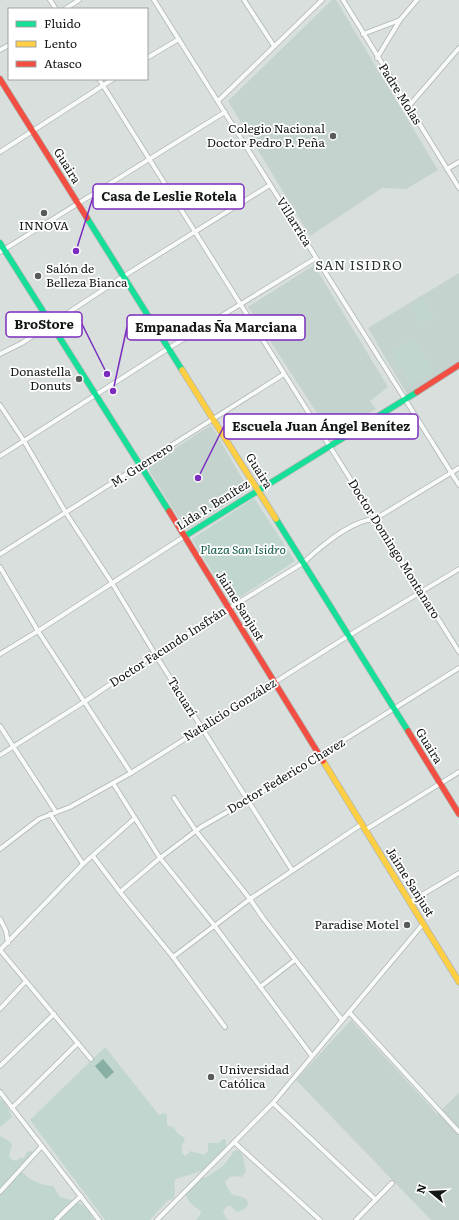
<svg xmlns="http://www.w3.org/2000/svg" width="459" height="1220" viewBox="0 0 459 1220" font-family="Literata,serif">
<rect width="100%" height="100%" fill="#d8dfdd"/>
<g fill="#c5d3cf">
<polygon points="332,0 336,0 438,170 406,189 382,188 310,236 228,101"/>
<polygon points="314,265 388,387 370,401 376,409 332,436 248,307"/>
<polygon points="459,273 459,361 407,394 368,328"/>
<polygon points="211,425 249,490 186,530 147,467"/>
<polygon points="351,1020 437,1114 459,1093 459,1220 431,1220 296,1080"/>
</g>
<g fill="#c2d6d0">
<polygon points="423,298 434,317 422,325 411,305"/>
<polygon points="414,338 434,371 411,385 391,352"/>
<polygon points="254,498 295,561 231,603 192,539"/>
<polygon points="105,1047 159,1115 164,1113 167,1115 167,1124 168,1126 173,1127 178,1134 185,1138 182,1146 182,1153 185,1156 191,1151 204,1155 208,1151 208,1145 209,1143 219,1143 223,1139 226,1140 226,1148 204,1170 176,1179 174,1183 175,1190 174,1198 167,1201 150,1220 105,1220 30,1120"/>
<polygon points="0,1099 5,1102 12,1117 0,1127"/>
<path d="M 0,1136 L 9,1141 L 12,1145 L 9,1155 L 11,1159 L 16,1161 L 20,1158 L 24,1158 L 27,1152 L 31,1151 L 33,1152 L 30,1157 L 20,1165 L 20,1169 C 26,1179 42,1186 53,1186 L 60,1197 C 76,1201 86,1203 94,1220 L 0,1220 Z"/>
<path d="M 238,1150 C 245,1154 243,1163 246,1171 L 242,1177 C 235,1176 229,1175 225,1183 C 227,1186 229,1192 232,1194 C 239,1198 248,1195 248,1205 L 244,1209 L 237,1212 L 231,1206 L 227,1206 L 223,1212 L 227,1219 L 229,1220 L 196,1220 L 200,1215 L 201,1211 C 195,1207 186,1201 186,1193 L 189,1191 L 190,1183 L 197,1178 L 207,1177 L 224,1165 L 234,1151 Z"/>
</g>
<polygon fill="#88afa4" points="103,1059 114,1072 106,1079 95,1066"/>
<g fill="none" stroke-linecap="round" stroke-linejoin="round">
<g stroke="#afb5b3" stroke-width="5.5">
<g id="street">
<polyline points="50,0 56,9"/>
<polyline points="154,0 459,485"/>
<polyline points="244,0 274,46"/>
<polyline points="343,0 459,188"/>
<polyline points="65,9 79,0"/>
<polyline points="363,34 400,20 417,0"/>
<polyline points="0,50 9,45"/>
<polyline points="147,58 179,39"/>
<polyline points="377,58 400,20"/>
<polyline points="99,79 459,652"/>
<polyline points="218,101 322,0"/>
<polyline points="408,107 459,48"/>
<polyline points="0,152 113,79"/>
<polyline points="447,169 459,162"/>
<polyline points="0,252 225,112"/>
<polyline points="0,354 22,343 124,276 270,185"/>
<polyline points="0,405 24,441 66,513 112,583 155,654 292,870"/>
<polyline points="0,456 169,348 316,258"/>
<polyline points="0,554 284,374"/>
<polyline points="0,567 38,631 131,773"/>
<polyline points="0,654 38,631 185,536"/>
<polyline points="0,726 56,812"/>
<path d="M 0,755 L 84,702 L 155,654 L 303,563 C 320,547 352,520 375,519 L 459,468"/>
<polyline points="113,783 160,858 214,925 312,1056"/>
<polyline points="174,798 196,831 250,899 263,918 342,1020"/>
<polyline points="50,814 83,864"/>
<polyline points="365,830 459,772"/>
<polyline points="0,849 39,819 70,807 131,773 348,636 459,569"/>
<polyline points="93,856 120,892 173,957 225,1027"/>
<polyline points="120,892 160,858 201,827 248,800 459,668"/>
<polyline points="410,902 459,873"/>
<polyline points="0,919 6,931 8,943"/>
<polyline points="0,950 83,864 135,818"/>
<polyline points="0,950 91,1059"/>
<polyline points="173,957 250,899 362,824"/>
<polyline points="260,987 295,960"/>
<polyline points="0,1009 26,981"/>
<polyline points="349,1012 459,1132"/>
<polyline points="0,1066 54,1014"/>
<polyline points="0,1092 99,1220"/>
<polyline points="273,1103 376,1200"/>
<polyline points="12,1108 78,1043"/>
<polyline points="234,1142 320,1220"/>
<polyline points="0,1192 42,1146"/>
<polyline points="56,1220 67,1209 81,1196"/>
<polyline points="157,1220 273,1103 423,924"/>
<polyline points="356,1220 392,1183"/>
</g>
</g>
<g stroke="#afb5b3" stroke-width="7">
<g id="fast">
<polyline points="87,218 182,370"/>
<polyline points="0,243 169,511"/>
<polyline points="276,519 408,731"/>
<polyline points="185,536 417,392"/>
</g>
</g>
<g stroke="#afb5b3" stroke-width="7">
<g id="slow">
<polyline points="182,370 276,519"/>
<polyline points="323,761 459,982"/>
</g>
</g>
<g stroke="#afb5b3" stroke-width="7">
<g id="jam">
<polyline points="0,79 87,218"/>
<polyline points="417,392 459,365"/>
<polyline points="169,511 323,761"/>
<polyline points="408,731 459,814"/>
</g>
</g>
<use href="#street" stroke="#f9fafa" stroke-width="4"/>
<use href="#fast" stroke="#16e098" stroke-width="5.5"/>
<use href="#slow" stroke="#ffcf43" stroke-width="5.5"/>
<use href="#jam" stroke="#f24e42" stroke-width="5.5"/>
</g>
<g fill="#575c5b" stroke="#fff" stroke-width="1.5">
<circle cx="333" cy="136" r="4"/>
<circle cx="44" cy="213" r="4"/>
<circle cx="38" cy="276" r="4"/>
<circle cx="79" cy="379" r="4"/>
<circle cx="407" cy="925" r="4"/>
<circle cx="211" cy="1077" r="4"/>
</g>
<g text-anchor="middle" stroke-width="3.5" stroke-linejoin="round" paint-order="stroke">
<g font-size="12" fill="#121615" stroke="#fff">
<text transform="translate(400 94) rotate(58)" y="4">Padre Molas</text>
<text transform="translate(67 166) rotate(58)" y="4">Guaira</text>
<text transform="translate(294 222) rotate(58)" y="4">Villarrica</text>
<text transform="translate(142 465) rotate(-33)" y="4">M. Guerrero</text>
<text transform="translate(259 471) rotate(58)" y="4">Guaira</text>
<text transform="translate(213 505) rotate(-32)" y="4">Lida P. Benítez</text>
<text transform="translate(394 549) rotate(58)" y="4">Doctor Domingo Montanaro</text>
<text transform="translate(240 606) rotate(58)" y="4">Jaime Sanjust</text>
<text transform="translate(168 647) rotate(-33)" y="4">Doctor Facundo Insfrán</text>
<text transform="translate(182 697) rotate(58)" y="4">Tacuarí</text>
<text transform="translate(230 710) rotate(-32)" y="4">Natalicio González</text>
<text transform="translate(429 746) rotate(58)" y="4">Guaira</text>
<text transform="translate(286 776) rotate(-31)" y="4">Doctor Federico Chavez</text>
<text transform="translate(410 882) rotate(58)" y="4">Jaime Sanjust</text>
</g>
<g font-size="12" fill="#121615" stroke="#fff" text-anchor="end">
<text x="325" y="133">Colegio Nacional<tspan x="325" dy="14">Doctor Pedro P. Peña</tspan></text>
<text x="44" y="230" text-anchor="middle">INNOVA</text>
<text x="46" y="273" text-anchor="start">Salón de<tspan x="46" dy="14">Belleza Bianca</tspan></text>
<text x="71" y="376">Donastella<tspan x="71" dy="14">Donuts</tspan></text>
<text x="399" y="929">Paradise Motel</text>
<text x="219" y="1074" text-anchor="start">Universidad<tspan x="219" dy="14">Católica</tspan></text>
</g>
<g font-size="12" font-style="italic" fill="#145b4c" stroke="#fff">
<text x="243" y="554">Plaza San Isidro</text>
</g>
<g font-size="13" letter-spacing="1" fill="#28322f" stroke="#fff">
<text x="359" y="270">SAN ISIDRO</text>
</g>
</g>
<path fill="none" stroke="#7b2cbf" stroke-width="1.5" d="M76 251L93 197M107 374L82 324M113 391L127 327M198 478L224 426"/>
<g fill="#7b2cbf" stroke="#fff" stroke-width="1.5">
<circle cx="76" cy="251" r="4"/>
<circle cx="107" cy="374" r="4"/>
<circle cx="113" cy="391" r="4"/>
<circle cx="198" cy="478" r="4"/>
</g>
<g fill="#fff" stroke="#7b2cbf" stroke-width="1.5">
<rect x="93" y="184" width="151" height="25" rx="4"/>
<rect x="6" y="312" width="76" height="25" rx="4"/>
<rect x="127" y="315" width="178" height="25" rx="4"/>
<rect x="224" y="414" width="194" height="25" rx="4"/>
</g>
<g font-size="13" text-anchor="middle" font-weight="bold" fill="#121615">
<text x="169" y="201">Casa de Leslie Rotela</text>
<text x="44" y="329">BroStore</text>
<text x="216" y="332">Empanadas Ña Marciana</text>
<text x="321" y="431">Escuela Juan Ángel Benítez</text>
</g>
<rect x="8" y="8" width="140" height="72" fill="#ffffff" stroke="#a0a2a1"/>
<rect x="16" y="21" width="20" height="6" fill="#16e098" stroke="#a0a2a1"/>
<text x="44" y="28" font-size="12" fill="#121615">Fluido</text>
<rect x="16" y="41" width="20" height="6" fill="#ffcf43" stroke="#a0a2a1"/>
<text x="44" y="48" font-size="12" fill="#121615">Lento</text>
<rect x="16" y="61" width="20" height="6" fill="#f24e42" stroke="#a0a2a1"/>
<text x="44" y="68" font-size="12" fill="#121615">Atasco</text>
<g transform="translate(431 1192) rotate(288)" stroke="#ffffff" stroke-width="3" paint-order="stroke">
<path d="M0-3L7 15L0 10L-7 15Z" fill="#121615"/>
<text y="-6" font-size="11" font-weight="bold" text-anchor="middle" fill="#121615">N</text>
</g>
</svg>
